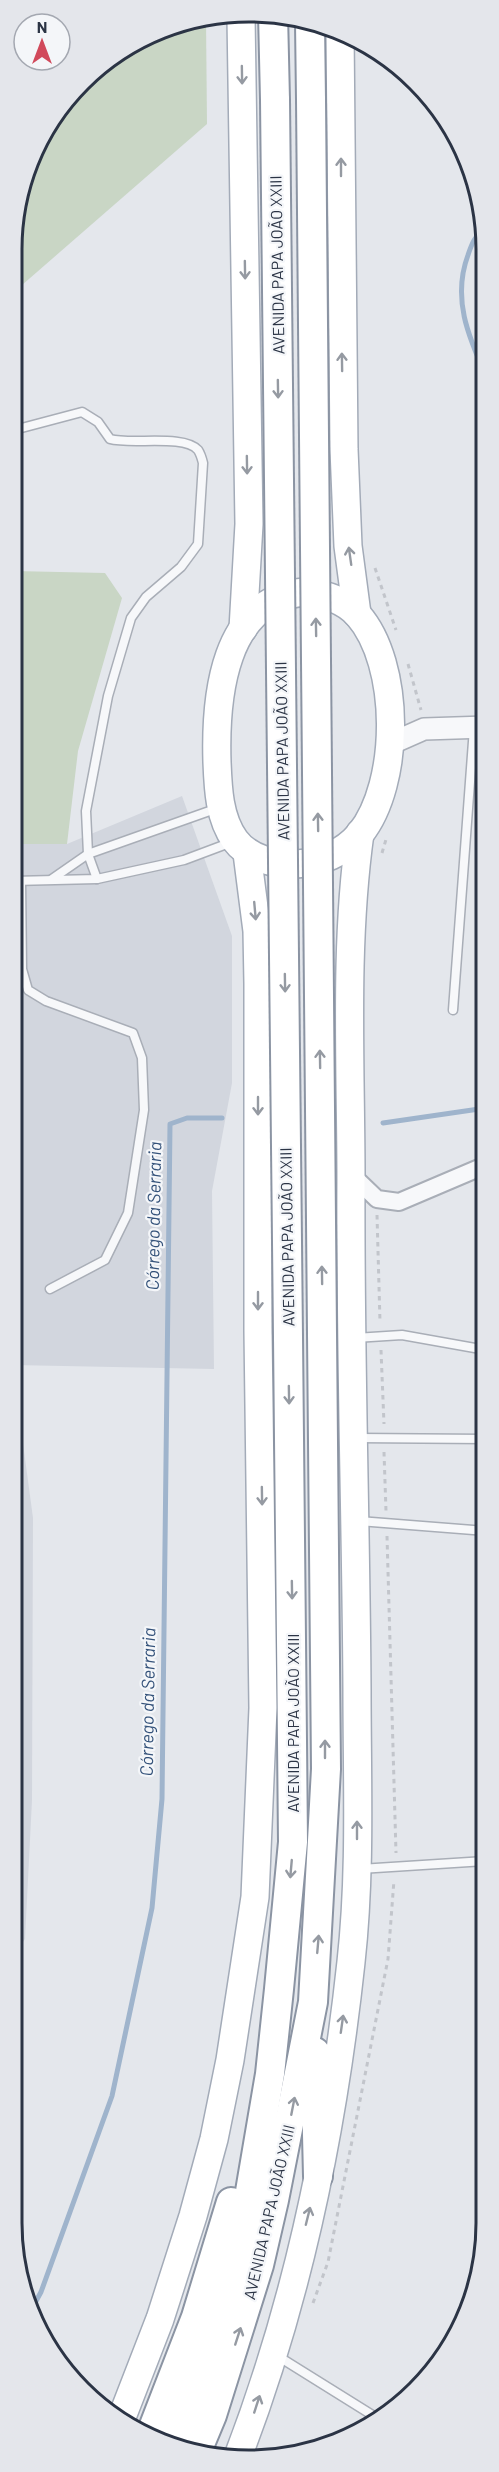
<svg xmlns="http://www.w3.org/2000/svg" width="499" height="2472" viewBox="0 0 499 2472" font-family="Barlow,sans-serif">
<rect width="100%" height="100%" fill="#e4e7ec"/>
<g fill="#d2d6de">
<polygon points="182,796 232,936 232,1083 212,1191 214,1369 13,1365 13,844 67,844"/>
<polygon points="13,1369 33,1518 32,1800 25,1939 12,1958"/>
</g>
<g fill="#c9d6c5">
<polygon points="206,19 207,124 14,292 14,219 44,131 105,61 188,20"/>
<polygon points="14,571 105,573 122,598 78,751 67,844 13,844"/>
</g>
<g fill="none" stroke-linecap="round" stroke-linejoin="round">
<g stroke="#9fb4cc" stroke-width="5">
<path d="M 485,227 C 475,236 472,243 468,255 C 452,298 468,336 486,376"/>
<polyline points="383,1123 486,1108"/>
<polyline points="30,2312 41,2292 112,2096 152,1908 162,1799 170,1124 187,1118 222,1118"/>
</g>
<g stroke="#a9aeb7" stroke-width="11">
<g id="service">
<path d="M 14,430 L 82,412 L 98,422 L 110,439 C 131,445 184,434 198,450 C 200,453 202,459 203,463 L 198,544 L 181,567 L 146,597 L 131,618 L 108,696 L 86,811 L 88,854 L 97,879"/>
<polyline points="52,879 88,854 218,808"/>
<polyline points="13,881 97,879 184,860 232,842"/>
<polyline points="21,881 22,969 28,990 46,1001 133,1033 142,1058 144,1110 128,1213 105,1260 50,1289"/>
<polyline points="453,1010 474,728"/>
<polyline points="355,1338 402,1335 486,1350"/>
<polyline points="357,1438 486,1439"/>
<polyline points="359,1521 486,1531"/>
<polyline points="360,1869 485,1861"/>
<polyline points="276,2355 377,2418"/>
</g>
</g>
<g stroke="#a9aeb7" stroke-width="20">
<polyline id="minor" points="351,1174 377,1199 399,1202 486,1165"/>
</g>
<g stroke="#a9aeb7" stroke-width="24">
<polyline id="tertiary" points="390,744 424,729 486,727"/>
</g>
<g stroke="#a3abb8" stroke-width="30">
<g id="primary">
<polyline points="241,17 249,524 243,629"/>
<polyline points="340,32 344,449 348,546 357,614"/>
<path d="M 305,592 C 324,594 345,600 358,615 C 401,664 401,783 360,834 C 344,853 320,863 296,864 C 275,865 248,858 235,840 C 219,818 218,788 217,762 C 215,698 223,599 305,592 Z"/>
<polyline points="122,2417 160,2319 193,2216 214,2139 230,2060 255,1897 263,1708 258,1331 258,984 257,931 247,853"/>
<path d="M 237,2459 C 298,2301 333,2130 351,1962 C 361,1872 357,1781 357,1690 C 356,1520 350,1350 351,1179 C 351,1065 344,947 360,833"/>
</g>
</g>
<g stroke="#8b94a3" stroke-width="32">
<g id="trunk">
<polyline points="273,14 275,100"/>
<polyline points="310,23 311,100"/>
<polyline points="315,2052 318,2176"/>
<polyline points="150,2436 196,2317 231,2202"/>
<polyline points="172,2445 219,2318 246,2215 270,2074 279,1989 293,1842 288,1337"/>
<polyline points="197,2451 212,2415 259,2265 274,2200 313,2002 326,1769 322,1333"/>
</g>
</g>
<g stroke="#c2c5cb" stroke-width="3" stroke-dasharray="4.5 4.5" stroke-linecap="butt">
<polyline points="375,568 396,630"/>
<polyline points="408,664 421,710"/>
<polyline points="382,853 387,836"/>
<polyline points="377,1215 380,1322"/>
<polyline points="381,1350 384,1424"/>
<polyline points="384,1452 386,1511"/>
<polyline points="387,1536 396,1853"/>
<polyline points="313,2303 328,2262 388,1959 394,1880"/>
</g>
<use href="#service" stroke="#f7f8fa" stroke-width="8"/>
<use href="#minor" stroke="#f7f8fa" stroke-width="16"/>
<use href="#tertiary" stroke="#f7f8fa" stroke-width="21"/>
<use href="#primary" stroke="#fff" stroke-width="27"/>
<use href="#trunk" stroke="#fff" stroke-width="28"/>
<g stroke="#8b94a3" stroke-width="32" stroke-linecap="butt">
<g id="trunk-bridge">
<polyline points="275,100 288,1337"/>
<polyline points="311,100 322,1333"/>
</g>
</g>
<use href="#trunk-bridge" stroke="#fff" stroke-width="28"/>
</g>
<defs><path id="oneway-shaft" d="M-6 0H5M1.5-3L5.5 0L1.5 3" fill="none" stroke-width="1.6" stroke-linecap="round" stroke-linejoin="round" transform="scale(1.5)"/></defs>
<g stroke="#959aa2">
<use href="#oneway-shaft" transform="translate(242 75) rotate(89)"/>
<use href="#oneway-shaft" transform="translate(341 167) rotate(-90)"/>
<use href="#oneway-shaft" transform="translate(245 270) rotate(89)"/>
<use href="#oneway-shaft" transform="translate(342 362) rotate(-91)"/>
<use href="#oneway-shaft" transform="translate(278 389) rotate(89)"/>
<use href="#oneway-shaft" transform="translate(247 465) rotate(89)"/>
<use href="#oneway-shaft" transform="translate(350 556) rotate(-98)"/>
<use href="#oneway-shaft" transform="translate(316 627) rotate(-91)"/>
<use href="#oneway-shaft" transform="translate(318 822) rotate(-91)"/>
<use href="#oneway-shaft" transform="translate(255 911) rotate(85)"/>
<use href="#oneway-shaft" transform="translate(285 983) rotate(89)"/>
<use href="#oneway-shaft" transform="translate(320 1059) rotate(-91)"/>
<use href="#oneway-shaft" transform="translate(258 1106) rotate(90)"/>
<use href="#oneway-shaft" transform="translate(322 1275) rotate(-91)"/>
<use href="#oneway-shaft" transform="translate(258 1301) rotate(90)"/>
<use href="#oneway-shaft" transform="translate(289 1395) rotate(89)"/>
<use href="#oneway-shaft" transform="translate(262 1496) rotate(89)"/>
<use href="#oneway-shaft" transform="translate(292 1590) rotate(89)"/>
<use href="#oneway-shaft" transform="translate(325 1749) rotate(-90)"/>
<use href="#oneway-shaft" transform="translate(357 1830) rotate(-90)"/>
<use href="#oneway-shaft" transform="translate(291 1869) rotate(95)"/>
<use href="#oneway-shaft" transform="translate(318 1944) rotate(-85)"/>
<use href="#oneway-shaft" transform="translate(342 2024) rotate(-82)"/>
<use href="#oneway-shaft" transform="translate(293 2106) rotate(-79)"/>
<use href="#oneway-shaft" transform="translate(308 2216) rotate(-76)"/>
<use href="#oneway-shaft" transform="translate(238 2336) rotate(-72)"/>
<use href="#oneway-shaft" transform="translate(257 2404) rotate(-72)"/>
</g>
<g text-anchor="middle" stroke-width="4.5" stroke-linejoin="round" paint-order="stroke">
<g font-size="16" fill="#2b3445" stroke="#f4f6f9">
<text transform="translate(277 265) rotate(-91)" y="6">AVENIDA PAPA JOÃO XXIII</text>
<text transform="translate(282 751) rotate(-91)" y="6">AVENIDA PAPA JOÃO XXIII</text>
<text transform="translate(287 1237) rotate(-91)" y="6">AVENIDA PAPA JOÃO XXIII</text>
<text transform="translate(293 1723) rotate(-90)" y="6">AVENIDA PAPA JOÃO XXIII</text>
<text transform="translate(269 2212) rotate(-77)" y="6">AVENIDA PAPA JOÃO XXIII</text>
</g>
<g font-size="18" font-style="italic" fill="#34527a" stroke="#f4f6f9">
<text transform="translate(154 1216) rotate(-89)" y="6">Córrego da Serraria</text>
<text transform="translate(148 1702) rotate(-89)" y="6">Córrego da Serraria</text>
</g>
</g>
<path d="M0 0H499V2472H0ZM249 22H249A227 227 0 0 1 476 249V2223A227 227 0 0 1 249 2450H249A227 227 0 0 1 22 2223V249A227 227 0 0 1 249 22Z" fill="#e4e6eb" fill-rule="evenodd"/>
<path fill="none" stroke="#2b3445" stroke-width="3" d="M249 22H249A227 227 0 0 1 476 249V2223A227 227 0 0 1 249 2450H249A227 227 0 0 1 22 2223V249A227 227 0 0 1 249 22Z"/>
<g transform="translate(42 42)"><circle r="28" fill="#f4f6f9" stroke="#a4a8b1" stroke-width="1.5"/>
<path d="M0-4.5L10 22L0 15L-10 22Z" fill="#d1495b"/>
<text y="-9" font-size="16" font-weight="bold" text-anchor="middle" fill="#2b3445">N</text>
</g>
</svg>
